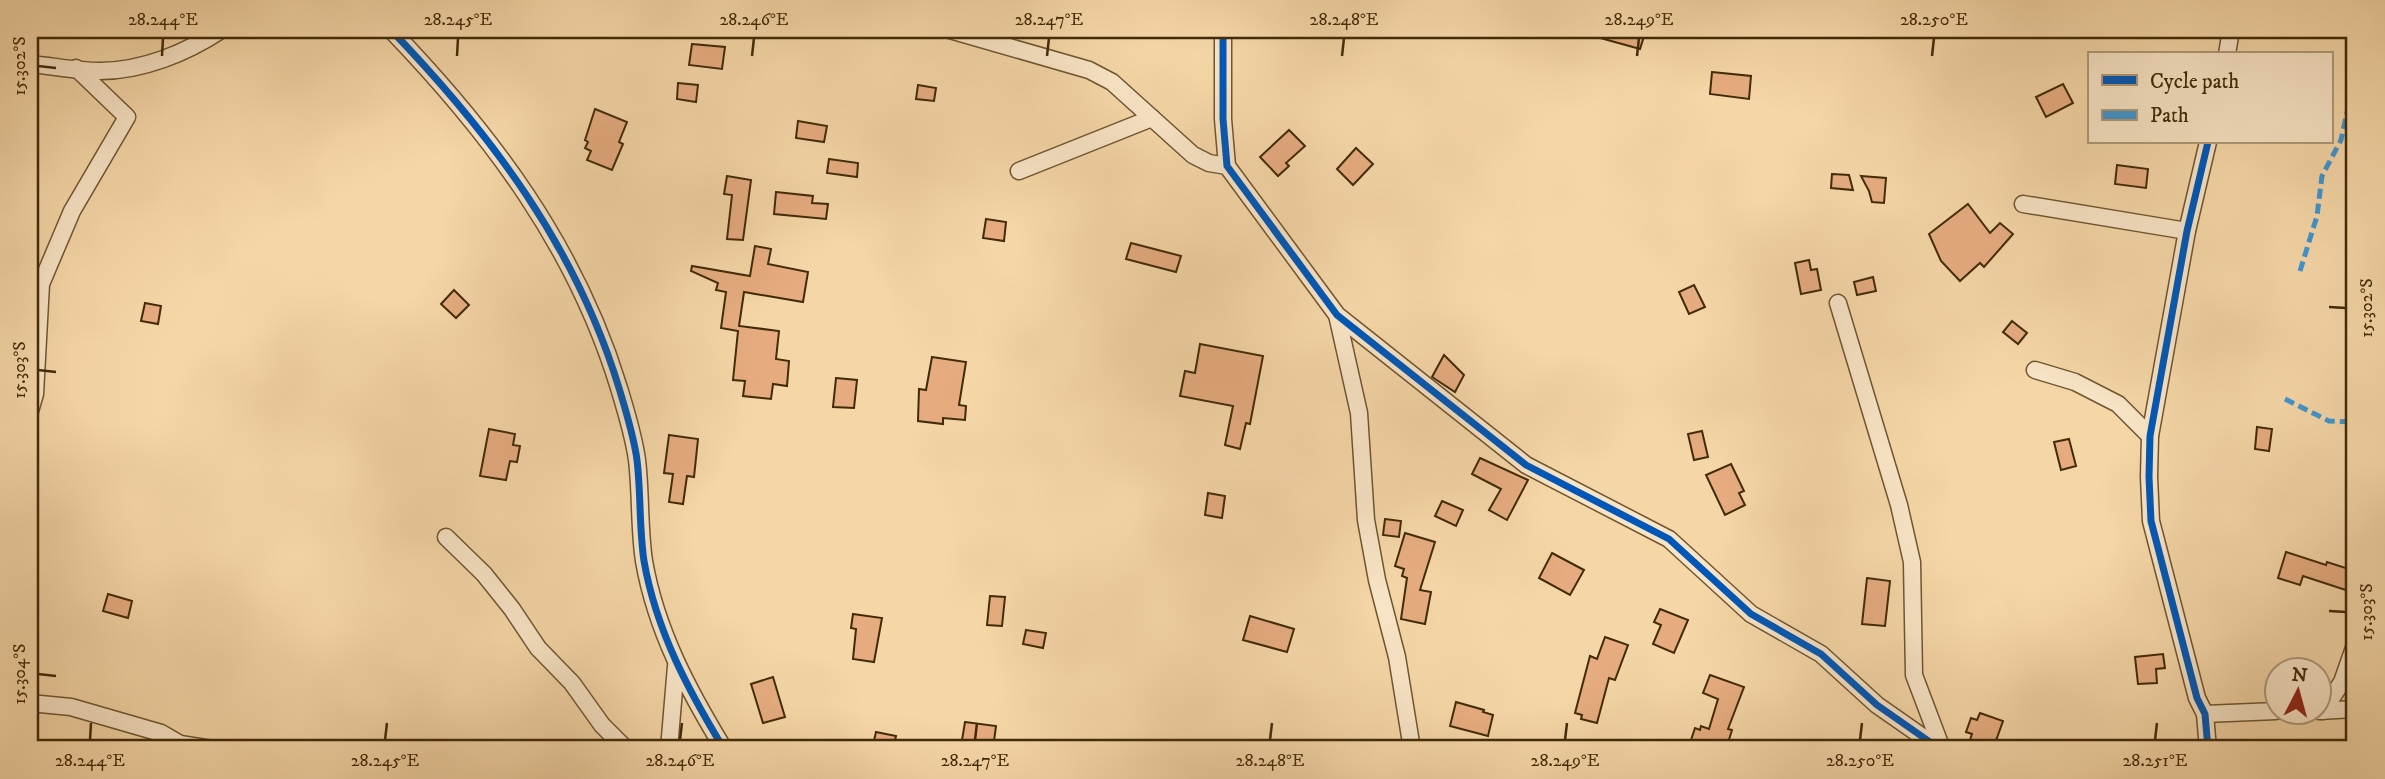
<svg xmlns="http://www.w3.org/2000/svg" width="2385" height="779" viewBox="0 0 2385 779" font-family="'IM FELL DW Pica',serif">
<rect width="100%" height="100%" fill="#f5d6a7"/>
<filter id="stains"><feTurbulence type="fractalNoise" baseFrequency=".00286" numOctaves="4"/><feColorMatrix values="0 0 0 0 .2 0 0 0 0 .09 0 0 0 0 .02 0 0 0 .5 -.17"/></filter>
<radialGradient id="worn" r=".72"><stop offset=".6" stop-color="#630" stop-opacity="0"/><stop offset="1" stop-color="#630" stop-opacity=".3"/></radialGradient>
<g fill="#e6ac80" stroke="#412b08" stroke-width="2">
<polygon points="1587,30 1646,30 1640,49 1586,34"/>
<polygon points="692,44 725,47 722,69 689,65"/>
<polygon points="1712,72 1751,76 1749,99 1710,94"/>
<polygon points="678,83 698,85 696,102 677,99"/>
<polygon points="2063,84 2073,103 2046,117 2036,97"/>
<polygon points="918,85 936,88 934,101 916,99"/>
<polygon points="595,109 627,122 619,142 623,144 612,170 587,160 591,151 585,148 588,142 585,140"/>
<polygon points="798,121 827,126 824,142 796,138"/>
<polygon points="1289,130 1305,146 1286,163 1289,166 1278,176 1260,157"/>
<polygon points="1356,148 1373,164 1353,185 1337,169"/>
<polygon points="829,159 858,163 857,177 827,173"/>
<polygon points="2117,165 2148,169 2146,188 2115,184"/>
<polygon points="1832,174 1849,175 1853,190 1831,188"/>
<polygon points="727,176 751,180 743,240 727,239 732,195 724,194"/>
<polygon points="1861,176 1886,178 1884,203 1872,202 1869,191"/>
<polygon points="776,192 813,196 812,203 828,204 826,219 774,214"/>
<polygon points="1968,204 1990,233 2000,223 2013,234 1984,267 1980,263 1960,281 1941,261 1929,234"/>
<polygon points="986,219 1006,222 1004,241 983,238"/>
<polygon points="1131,243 1181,256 1176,272 1126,259"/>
<polygon points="755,246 771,249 768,264 808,272 803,302 744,292 739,326 779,331 776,359 789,361 787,386 773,384 771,399 743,396 745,381 733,380 738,331 721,328 726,292 716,290 718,283 691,271 692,266 750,276"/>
<polygon points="1809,260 1811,270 1817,269 1821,290 1801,294 1795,263"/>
<polygon points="1873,277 1876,291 1857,295 1854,282"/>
<polygon points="1694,285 1705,307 1689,314 1679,292"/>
<polygon points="454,290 469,305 456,318 441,304"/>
<polygon points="145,303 161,306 158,324 141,321"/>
<polygon points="2012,321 2027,333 2018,344 2003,332"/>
<polygon points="1200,344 1263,356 1250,424 1246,423 1240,449 1225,445 1233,406 1180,396 1185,371 1195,373"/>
<polygon points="1444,355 1464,375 1455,392 1432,377"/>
<polygon points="932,357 966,362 959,405 966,406 965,420 943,418 943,424 918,421 919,389 926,390"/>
<polygon points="836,378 857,380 854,408 833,407"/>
<polygon points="2257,427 2272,429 2269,451 2255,449"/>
<polygon points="489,429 515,434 513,445 520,446 517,462 510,461 506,480 480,476"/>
<polygon points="1702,431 1708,457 1694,460 1688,434"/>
<polygon points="669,435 698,439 694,477 687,476 683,504 669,502 673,474 664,473"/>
<polygon points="2069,439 2076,466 2061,470 2054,442"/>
<polygon points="1480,458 1528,480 1507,520 1489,510 1501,489 1472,474"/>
<polygon points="1731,464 1744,491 1739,493 1745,505 1725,515 1706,475"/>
<polygon points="1208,493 1225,496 1222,518 1205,515"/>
<polygon points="1442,501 1463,510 1456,526 1435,516"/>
<polygon points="1385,519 1401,521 1399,537 1383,535"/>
<polygon points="1405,533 1435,542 1420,590 1431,592 1425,624 1401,619 1407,578 1402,576 1404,569 1395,566"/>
<polygon points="2286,552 2326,565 2327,562 2355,571 2355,593 2303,576 2300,585 2278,578"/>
<polygon points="1552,553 1584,570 1570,595 1539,578"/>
<polygon points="1867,578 1890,581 1885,626 1862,624"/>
<polygon points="108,594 132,601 128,618 103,611"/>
<polygon points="990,596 1005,597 1002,626 987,625"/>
<polygon points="1660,609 1688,620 1674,653 1653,644 1661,625 1654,622"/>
<polygon points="853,614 882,618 874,662 853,659 856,629 851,628"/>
<polygon points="1250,616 1294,629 1287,652 1243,640"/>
<polygon points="1026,630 1046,633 1043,648 1023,644"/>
<polygon points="1605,637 1628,645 1615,680 1609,678 1597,723 1581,719 1582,715 1575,713 1590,656 1597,659"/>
<polygon points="2163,654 2165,668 2156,669 2157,683 2138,684 2135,657"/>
<polygon points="1710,675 1744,687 1728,729 1732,730 1726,749 1688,749 1695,728 1700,730 1701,726 1709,729 1718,699 1703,693"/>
<polygon points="773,677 785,717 763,723 751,684"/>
<polygon points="1456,702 1484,710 1483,712 1493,715 1488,736 1450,726"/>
<polygon points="1980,713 2003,721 1993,749 1979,749 1980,746 1969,743 1972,734 1966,732 1971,718 1977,720"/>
<polygon points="965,722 996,726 993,749 961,746"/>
<polygon points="876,732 896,736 893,749 872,749"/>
</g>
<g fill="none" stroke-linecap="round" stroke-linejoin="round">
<g stroke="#6e5630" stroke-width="19">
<g id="minor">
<path d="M 391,30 C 492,135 576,247 619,388 C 626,411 634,437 637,460 C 641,493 639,528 644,561 C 656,630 688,690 724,749"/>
<polyline points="950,30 1089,70 1112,82 1193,155 1209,163 1227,166"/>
<polyline points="1223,30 1223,119 1227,166 1337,315 1526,465 1669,539 1751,614 1821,654 1877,705 1940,749"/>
<polyline points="2227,54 2231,30"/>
<path d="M 30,64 C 53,66 77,71 100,71 C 142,71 186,53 221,30"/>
<polyline points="2208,142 2187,231 2150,436 2149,477 2151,521 2197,698 2205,714 2208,749"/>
<polyline points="1019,171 1152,118"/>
<polyline points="2023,204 2187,231"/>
<polyline points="1838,303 1899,505 1912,562 1914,675 1942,749"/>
<polyline points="1337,315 1359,413 1366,520 1377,580 1397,657 1412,749"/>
<polyline points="2035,370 2075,382 2118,404 2150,436"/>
<polyline points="30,411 35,394 41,284 72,211 127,117 76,68"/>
<polyline points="446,537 484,574 512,609 538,648 572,683 602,725 626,749"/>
<polyline points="30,703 71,707 161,733 180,744 212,749"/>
<polyline points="2318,711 2355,709"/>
<polyline points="2323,711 2342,682 2355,645"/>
<polyline points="2205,714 2276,711"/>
<polyline points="669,749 676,666"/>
</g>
</g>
<use href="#minor" stroke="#f8e4c6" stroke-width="16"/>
<g stroke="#3f96d1" stroke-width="5" stroke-dasharray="10 5" stroke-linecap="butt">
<polyline points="2351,94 2355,74"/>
<polyline points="2300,271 2317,216 2322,176 2341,140 2351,94 2355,96"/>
<polyline points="2285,399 2329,421 2355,422"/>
</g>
<g stroke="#f8e4c6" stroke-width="11">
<g id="cycleway">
<path d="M 391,30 C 492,135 576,247 619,388 C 626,411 634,437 637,460 C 641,493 639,528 644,561 C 656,630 688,690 724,749"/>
<polyline points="1223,30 1223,119 1227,166 1337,315 1526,465 1669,539 1751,614 1821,654 1877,705 1940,749"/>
<polyline points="2208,142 2187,231 2150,436 2149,477 2151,521 2197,698 2205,714 2208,749"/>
</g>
</g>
<use href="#cycleway" stroke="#0057b8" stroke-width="7"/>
</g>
<path fill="none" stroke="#412b08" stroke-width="2.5" d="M 162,56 L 163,38M 457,56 L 458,38M 752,56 L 754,38M 1047,56 L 1049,38M 1342,56 L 1344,38M 1637,56 L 1639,38M 1932,56 L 1934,38M 38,66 L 56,68M 2329,307 L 2346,308M 38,370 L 56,372M 2329,611 L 2346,612M 38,674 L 56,676M 90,740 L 91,723M 385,740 L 387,723M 680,740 L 682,723M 975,740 L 977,723M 1270,740 L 1272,723M 1565,740 L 1567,723M 1860,740 L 1862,723M 2155,740 L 2157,723"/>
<rect width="2385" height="779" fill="none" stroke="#f5d6a7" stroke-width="77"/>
<rect x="2088" y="52" width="245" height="91" fill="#f8e4c6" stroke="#af9a7a" stroke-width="2"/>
<rect x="2102" y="75" width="35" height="10" fill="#0057b8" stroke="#af9a7a" stroke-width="2"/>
<text x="2150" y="88" font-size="21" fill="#412b08">Cycle path</text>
<rect x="2102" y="110" width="35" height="10" fill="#3f96d1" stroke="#af9a7a" stroke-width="2"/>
<text x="2150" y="122" font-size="21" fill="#412b08">Path</text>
<g transform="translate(2298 691) rotate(6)"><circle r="33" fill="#f8e4c6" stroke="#af9a7a" stroke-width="2"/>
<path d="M0-5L12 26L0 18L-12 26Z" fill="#8f2418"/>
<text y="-10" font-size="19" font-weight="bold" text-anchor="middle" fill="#412b08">N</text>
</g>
<rect x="38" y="38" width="2308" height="702" fill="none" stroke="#412b08" stroke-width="2.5"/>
<g font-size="18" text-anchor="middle" fill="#412b08">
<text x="163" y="25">28.244°E</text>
<text x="458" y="25">28.245°E</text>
<text x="754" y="25">28.246°E</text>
<text x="1049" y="25">28.247°E</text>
<text x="1344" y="25">28.248°E</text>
<text x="1639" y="25">28.249°E</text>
<text x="1934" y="25">28.250°E</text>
<text transform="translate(19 66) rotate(-90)" y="6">15.302°S</text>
<text transform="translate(2366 308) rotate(-90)" y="6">15.302°S</text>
<text transform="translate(19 370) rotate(-90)" y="6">15.303°S</text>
<text transform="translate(2366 612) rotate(-90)" y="6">15.303°S</text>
<text transform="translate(19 674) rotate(-90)" y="6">15.304°S</text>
<text x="90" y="766">28.244°E</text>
<text x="385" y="766">28.245°E</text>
<text x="680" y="766">28.246°E</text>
<text x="975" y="766">28.247°E</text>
<text x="1270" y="766">28.248°E</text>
<text x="1565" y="766">28.249°E</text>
<text x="1860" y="766">28.250°E</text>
<text x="2155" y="766">28.251°E</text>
</g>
<rect width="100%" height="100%" filter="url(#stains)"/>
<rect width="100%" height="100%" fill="url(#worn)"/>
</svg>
